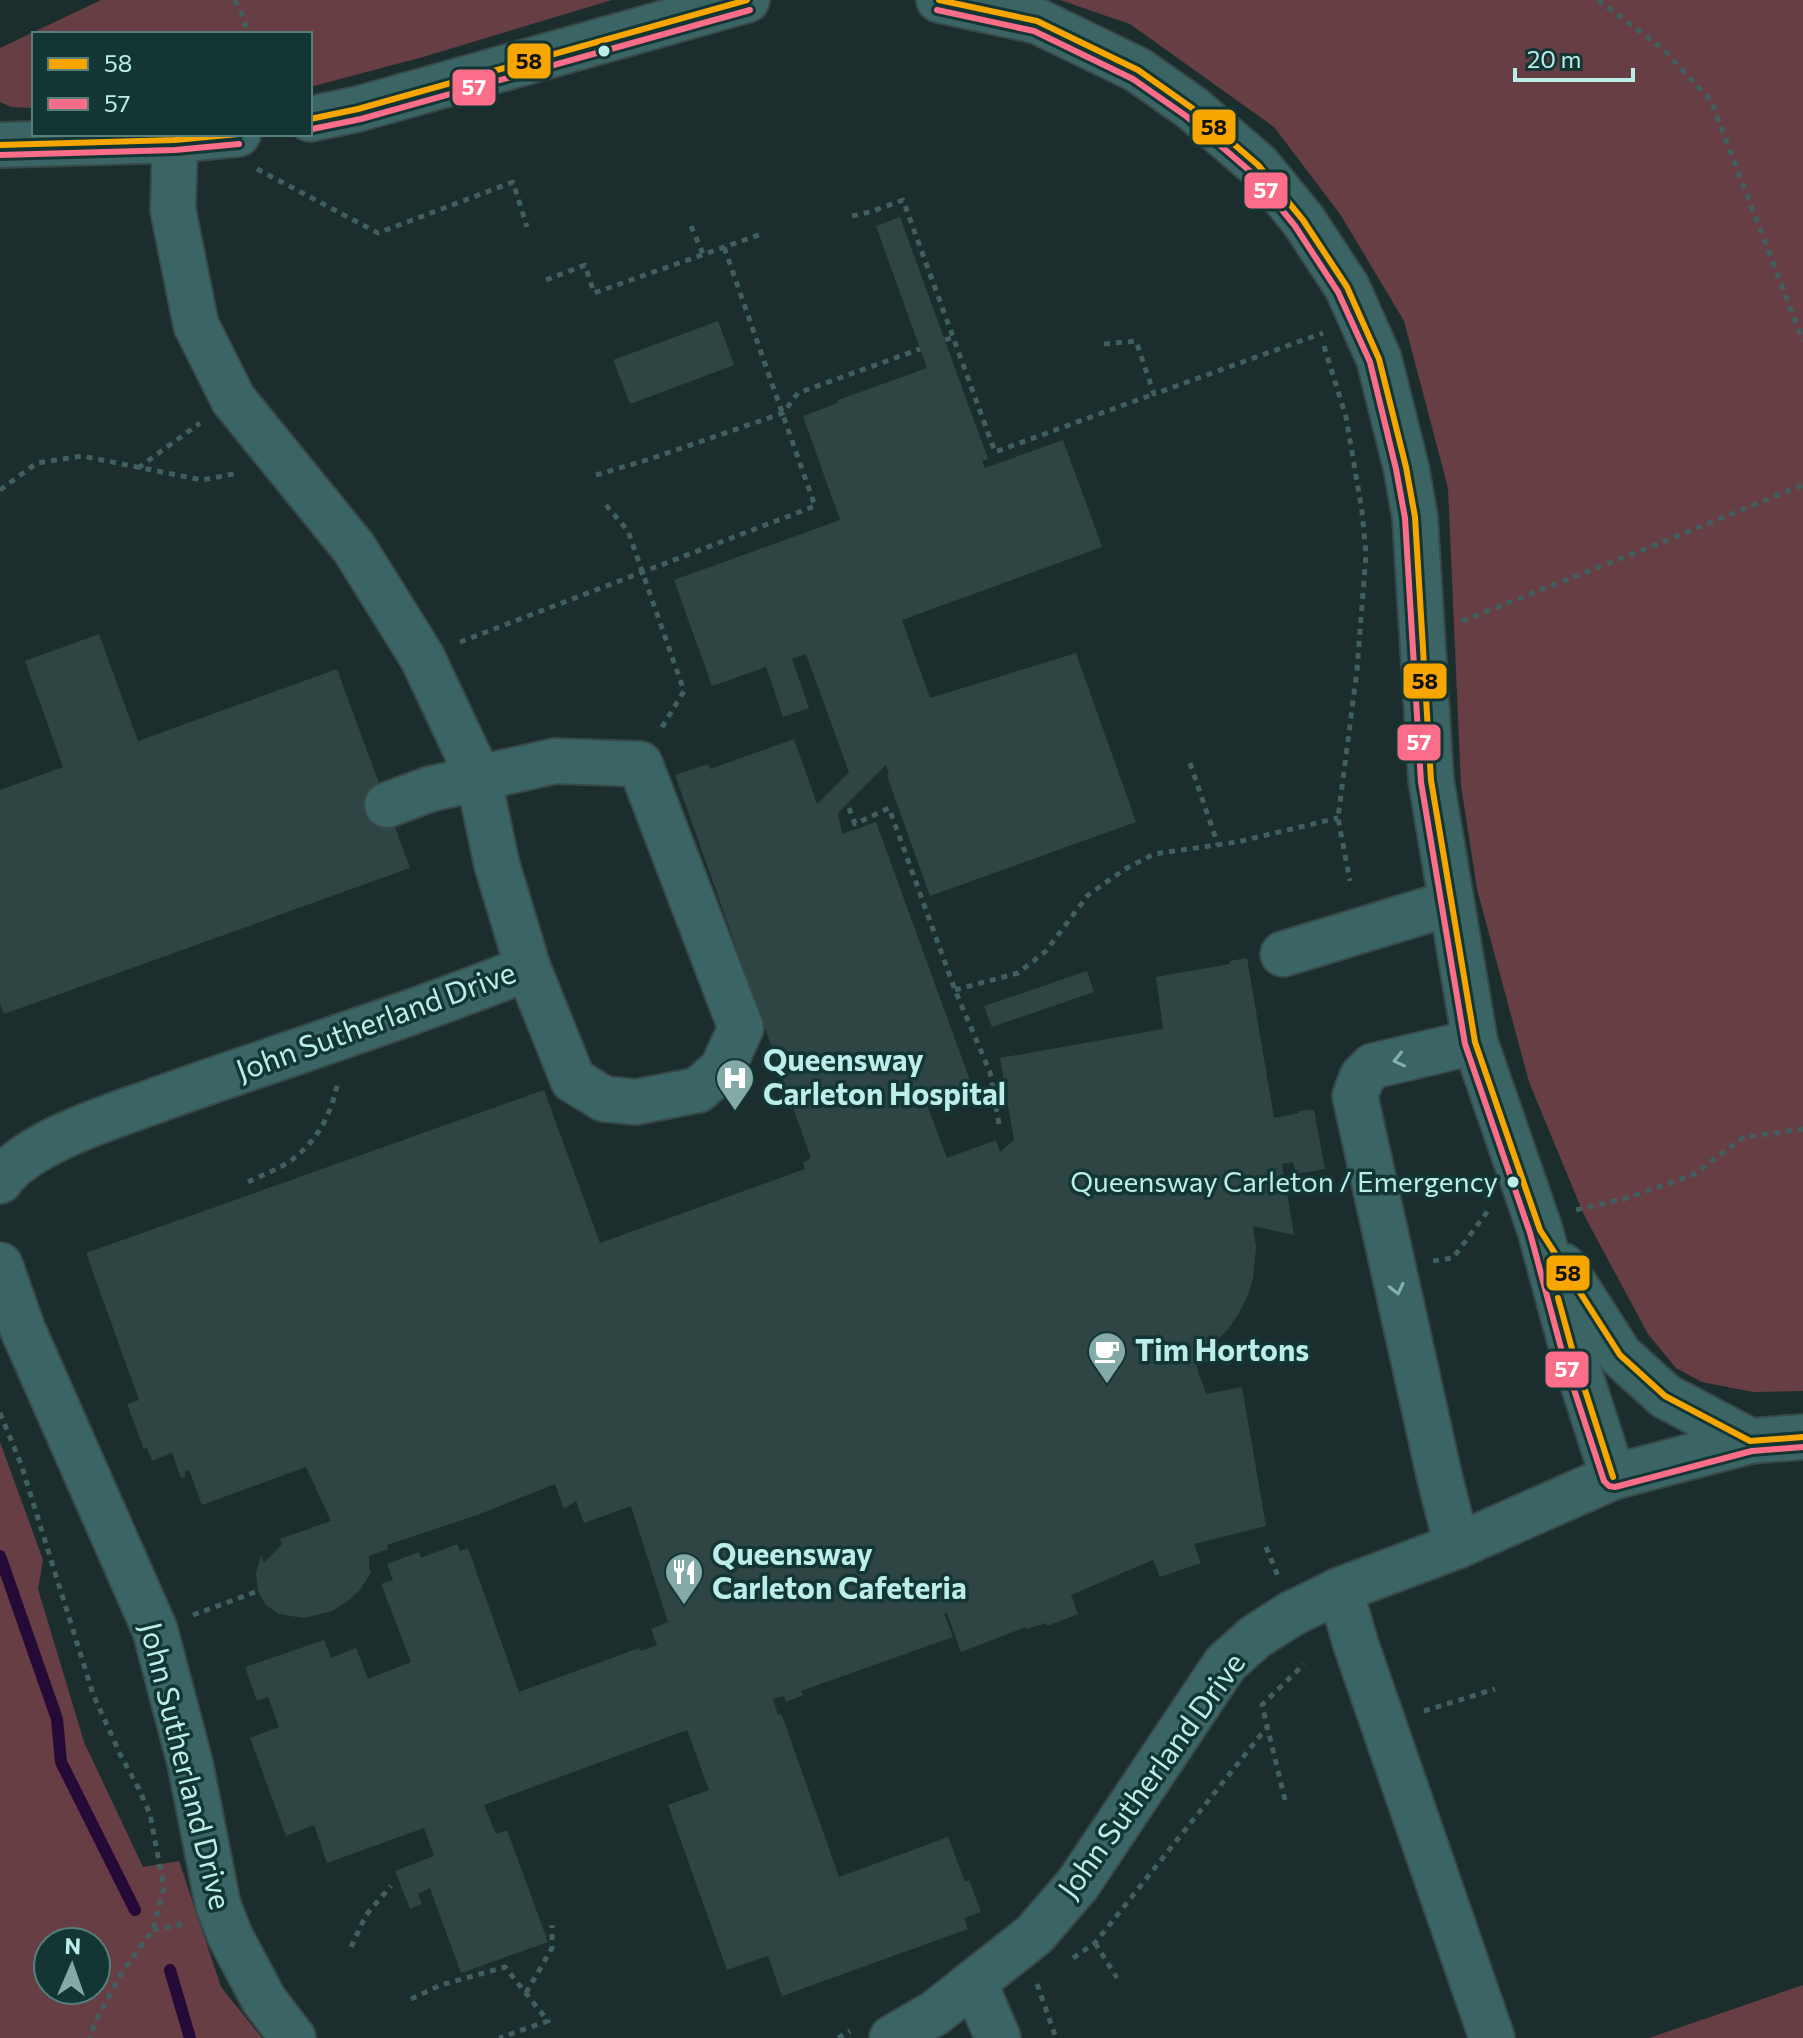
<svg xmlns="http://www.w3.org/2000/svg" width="1803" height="2038" viewBox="0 0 1803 2038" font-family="Commissioner,sans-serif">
<rect width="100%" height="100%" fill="#1b2e2d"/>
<g fill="#683e45" fill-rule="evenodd">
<polygon points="101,0 612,0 423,57 310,87 310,34 34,34 34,108 11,107 0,102 0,48"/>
<polygon points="1060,0 1803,0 1803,1391 1753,1392 1702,1382 1676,1368 1648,1334 1584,1215 1529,1082 1477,889 1461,785 1448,488 1404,321 1340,214 1274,127 1130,24"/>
<path d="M 0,1442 L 43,1560 L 38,1589 L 84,1742 L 143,1867 L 179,1861 L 221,1987 L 262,2038 L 0,2038 ZM 48,1942 L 96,1942 L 96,1990 L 48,1990 Z"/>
<polygon points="1803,1985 1803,2038 1649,2038"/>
</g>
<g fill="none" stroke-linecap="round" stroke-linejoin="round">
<g stroke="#250937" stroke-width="12">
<polyline points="0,1556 57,1719 61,1762 135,1910"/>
<polyline points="170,1970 190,2038"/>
</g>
</g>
<g fill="#2e4544">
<polygon points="900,217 988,459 982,461 985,468 1063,440 1102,547 902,620 930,698 1076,653 1136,822 930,896 887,776 889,774 886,765 838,813 842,834 876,822 972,1086 926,1102 947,1158 996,1140 1000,1152 1014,1140 1000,1058 1163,1029 1156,977 1230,964 1230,961 1247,958 1274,1118 1299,1113 1298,1111 1314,1110 1325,1169 1296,1174 1293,1162 1282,1164 1294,1235 1253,1226 1256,1247 1253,1278 1248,1295 1239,1313 1229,1328 1216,1341 1220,1361 1195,1362 1206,1394 1242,1387 1266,1526 1194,1544 1201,1563 1160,1577 1153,1560 1071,1595 1078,1614 1047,1626 1046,1623 1027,1629 1026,1627 961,1652 947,1613 944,1613 953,1637 801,1691 803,1695 786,1702 784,1696 773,1699 778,1715 781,1714 784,1721 839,1877 948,1837 965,1882 969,1880 981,1912 964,1918 968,1929 782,1996 768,1956 727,1970 668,1805 709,1790 687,1730 484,1805 496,1834 507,1830 548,1942 461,1973 430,1888 418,1894 422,1904 410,1909 395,1871 434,1856 424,1828 327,1863 314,1825 286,1836 250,1738 279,1727 268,1697 257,1701 245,1667 324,1640 331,1658 356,1648 368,1679 411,1662 381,1584 393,1580 387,1564 419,1552 421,1558 457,1544 460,1551 468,1548 519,1692 639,1648 641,1651 657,1645 651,1629 668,1622 631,1506 584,1523 576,1501 564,1509 555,1484 480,1514 387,1545 388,1549 369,1556 369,1570 372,1571 360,1590 348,1601 332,1611 304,1618 278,1614 265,1604 258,1591 256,1573 261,1555 264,1563 282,1544 280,1539 331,1521 306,1467 202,1505 189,1470 185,1471 185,1477 181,1478 172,1453 152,1461 147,1448 144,1449 127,1404 139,1400 86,1253 544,1090 600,1243 805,1169 803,1163 811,1158 675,775 708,764 710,769 794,739 817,804 849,772 806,654 792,659 809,708 783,717 766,667 712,686 674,580 840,520 803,416 838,403 838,400 927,368 876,226"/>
<polygon points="718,321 734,365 630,404 613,360"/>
<polygon points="99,634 138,741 337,669 410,868 4,1014 0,1004 0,790 63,767 25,661"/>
<polygon points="1087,971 1094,992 992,1027 984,1006"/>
</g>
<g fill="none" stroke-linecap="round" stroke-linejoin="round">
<g stroke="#374948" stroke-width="48">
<g id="minor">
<polyline points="939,0 1037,21 1138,70 1192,108 1258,165 1303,220 1347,287 1379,359 1406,467 1415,517 1431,780 1475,1042 1540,1230 1574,1356 1613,1477"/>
<polyline points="310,119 358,109 747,0"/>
<polyline points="0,145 175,140 238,134"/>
<polyline points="387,805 430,789 555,761 640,764 741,1028 722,1069 698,1090 636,1102 604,1099 573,1080 528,968"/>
<polyline points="1283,954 1451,903"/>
<path d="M 0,1181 C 25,1144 107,1118 149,1103 C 214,1079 280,1058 345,1035 C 407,1014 468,992 528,968 L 497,865 L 478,776 L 422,657 L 354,548 L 233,399 L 196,325 L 173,210 L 175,140"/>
<polyline points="0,1265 23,1330 155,1630 190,1763 218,1905 230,1936 264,2000 293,2038"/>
<polyline points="1563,1266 1620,1355 1665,1396 1750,1441"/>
<polyline points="1457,1546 1440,1479 1355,1096 1362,1077 1373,1066 1475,1042"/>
<polyline points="1340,1590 1356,1645 1492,2038"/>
<polyline points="974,1982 998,2038"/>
<polyline points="892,2038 935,2013 1034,1935 1078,1884 1225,1664 1255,1637 1291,1614 1340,1590 1457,1546 1613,1477 1750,1441 1803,1437"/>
</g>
</g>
<g stroke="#405f5e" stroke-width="5" stroke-dasharray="6 6" stroke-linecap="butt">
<polyline points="235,0 245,20 246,34"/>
<polyline points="1598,0 1664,50 1711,101 1803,341"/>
<polyline points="257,169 378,233 513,182 527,227"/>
<polyline points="852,216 870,212 903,200 995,452 1154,394"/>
<polyline points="691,226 703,254"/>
<polyline points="546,280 585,265 594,293 764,233"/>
<polyline points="945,340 954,337"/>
<polyline points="1104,344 1136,341 1154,394 1323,333"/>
<polyline points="1324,346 1346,417 1362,511 1366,554 1357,670 1338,818 1350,881"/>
<polyline points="138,468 200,423"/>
<polyline points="596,475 650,459 783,413 798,393 920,349"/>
<polyline points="0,490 37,463 82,456 202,480 239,473"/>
<polyline points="606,505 628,531 684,691 661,729"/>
<polyline points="1462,621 1655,545 1803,485"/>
<polyline points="460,642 815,506 724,247"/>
<polyline points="1190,763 1218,845"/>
<polyline points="849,808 855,824 889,808 955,990 990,1072 999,1124"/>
<polyline points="955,990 1018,973 1046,951 1088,895 1125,869 1154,854 1237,842 1338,818"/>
<path d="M 248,1182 C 262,1175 280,1169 293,1159 C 318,1140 333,1111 338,1080"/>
<polyline points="1576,1210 1627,1198 1693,1175 1744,1137 1803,1129"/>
<polyline points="1433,1261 1453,1258 1490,1208"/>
<polyline points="0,1413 21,1464 93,1694 121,1756 139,1789 150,1814 164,1888 153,1930 123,1971 99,2014 89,2038"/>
<polyline points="1266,1547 1278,1576"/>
<polyline points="193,1615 258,1591"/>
<polyline points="1424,1711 1495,1689"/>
<polyline points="1285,1800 1262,1705 1304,1664"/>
<polyline points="153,1930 184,1924"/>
<polyline points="1095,1943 1117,1978"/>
<polyline points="351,1947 366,1915 391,1886"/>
<polyline points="1073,1958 1095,1943 1267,1727"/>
<polyline points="1037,1984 1056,2038"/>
<polyline points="526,1993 552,1948 552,1925"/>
<polyline points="411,1999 441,1985 505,1967 548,2021 499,2038"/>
<polyline points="838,2038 850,2031"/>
</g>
<use href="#minor" stroke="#3b6564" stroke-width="44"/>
<g stroke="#133634" stroke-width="12">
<g id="bus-1">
<polyline points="939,0 1037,21 1138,70 1192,108 1258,165 1303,220 1347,287 1379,359 1406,467 1415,517 1431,780 1475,1042 1540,1230 1620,1355 1665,1396 1750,1441 1803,1437"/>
<polyline points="310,119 358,109 747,0"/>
<polyline points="0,145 175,140 238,134"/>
<polyline points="1558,1298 1574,1356 1613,1477"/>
</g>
</g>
<g stroke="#133634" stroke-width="12">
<g id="bus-2">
<polyline points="937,10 1034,31 1133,79 1186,116 1251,172 1295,226 1338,292 1370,362 1396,469 1405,518 1421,782 1465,1044 1530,1233 1564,1359 1604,1481 1609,1486 1615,1487 1752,1451 1803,1447"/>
<polyline points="312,129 361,119 750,10"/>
<polyline points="0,155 175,150 239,144"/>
</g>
</g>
<use href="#bus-1" stroke="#f7a600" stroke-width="6"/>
<use href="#bus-2" stroke="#fb6d88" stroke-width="6"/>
</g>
<defs><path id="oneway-chevron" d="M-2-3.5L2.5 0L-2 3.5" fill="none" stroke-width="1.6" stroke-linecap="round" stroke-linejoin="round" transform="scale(2)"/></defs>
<g stroke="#81b0ad">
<use href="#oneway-chevron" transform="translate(1399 1060) rotate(167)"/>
<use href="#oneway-chevron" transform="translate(1397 1289) rotate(77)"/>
</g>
<defs>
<g id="hospital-pin" transform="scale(2)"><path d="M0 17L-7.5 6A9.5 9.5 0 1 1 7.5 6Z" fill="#83aaa7" stroke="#133634"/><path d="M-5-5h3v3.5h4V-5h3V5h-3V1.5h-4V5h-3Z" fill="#fff"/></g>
<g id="cafe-pin" transform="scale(2)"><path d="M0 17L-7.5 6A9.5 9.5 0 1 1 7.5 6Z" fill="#83aaa7" stroke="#133634"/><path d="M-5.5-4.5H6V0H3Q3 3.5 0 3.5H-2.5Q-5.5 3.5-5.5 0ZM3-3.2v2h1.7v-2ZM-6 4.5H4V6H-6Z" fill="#fff"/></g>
<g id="restaurant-pin" transform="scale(2)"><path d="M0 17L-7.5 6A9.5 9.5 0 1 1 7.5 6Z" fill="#83aaa7" stroke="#133634"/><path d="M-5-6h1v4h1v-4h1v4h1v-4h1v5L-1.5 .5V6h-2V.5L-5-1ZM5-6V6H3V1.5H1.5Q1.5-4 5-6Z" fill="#fff"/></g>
</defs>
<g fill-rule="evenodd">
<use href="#hospital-pin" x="735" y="1078"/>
<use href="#cafe-pin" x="1107" y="1351"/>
<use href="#restaurant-pin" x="684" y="1572"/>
</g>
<g fill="#bbede9" stroke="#133634" stroke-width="3">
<circle cx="604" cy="51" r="7"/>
<circle cx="1513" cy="1182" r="7"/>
</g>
<g text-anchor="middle" stroke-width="7" stroke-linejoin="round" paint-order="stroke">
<g font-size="28" fill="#bbede9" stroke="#133634" text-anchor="end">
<text x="1498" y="1192">Queensway Carleton / Emergency</text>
</g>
<g font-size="30" fill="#bbede9" stroke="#133634">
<text transform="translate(376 1022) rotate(-20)" y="10">John Sutherland Drive</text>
<text transform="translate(185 1766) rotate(76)" y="10">John Sutherland Drive</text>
<text transform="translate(1152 1776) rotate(-54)" y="10">John Sutherland Drive</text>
</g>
<g font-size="30" font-weight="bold" fill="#bbede9" stroke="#133634" text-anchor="start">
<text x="763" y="1071">Queensway<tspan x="763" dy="34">Carleton Hospital</tspan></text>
<text x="1135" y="1361">Tim Hortons</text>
<text x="712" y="1565">Queensway<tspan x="712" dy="34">Carleton Cafeteria</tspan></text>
</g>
</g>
<g stroke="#133634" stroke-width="3">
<rect x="506" y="42" width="46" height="38" rx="8" fill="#f7a600"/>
<rect x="451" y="68" width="46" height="39" rx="8" fill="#fb6d88"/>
<rect x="1191" y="108" width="46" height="38" rx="8" fill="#f7a600"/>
<rect x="1243" y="171" width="46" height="39" rx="8" fill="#fb6d88"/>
<rect x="1402" y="662" width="46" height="38" rx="8" fill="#f7a600"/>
<rect x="1396" y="723" width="46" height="39" rx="8" fill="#fb6d88"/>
<rect x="1545" y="1254" width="46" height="38" rx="8" fill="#f7a600"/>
<rect x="1544" y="1350" width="46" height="39" rx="8" fill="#fb6d88"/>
</g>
<g font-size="22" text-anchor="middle" font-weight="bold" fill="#fff">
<text x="474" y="95">57</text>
<text x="1266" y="198">57</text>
<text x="1419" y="750">57</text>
<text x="1567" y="1377">57</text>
</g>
<g font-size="22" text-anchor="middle" font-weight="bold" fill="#111">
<text x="529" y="69">58</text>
<text x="1214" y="135">58</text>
<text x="1425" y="689">58</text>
<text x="1568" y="1281">58</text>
</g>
<rect x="32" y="32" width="280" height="104" fill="#133634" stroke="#567f7c" stroke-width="2"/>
<rect x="48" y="58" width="40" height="12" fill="#f7a600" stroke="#567f7c" stroke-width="2"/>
<text x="104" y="72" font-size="24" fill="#bbede9">58</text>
<rect x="48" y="98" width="40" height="12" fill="#fb6d88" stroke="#567f7c" stroke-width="2"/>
<text x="104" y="112" font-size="24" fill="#bbede9">57</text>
<g transform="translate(72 1966) rotate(2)"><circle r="38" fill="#133634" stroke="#567f7c" stroke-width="2"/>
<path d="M0-6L14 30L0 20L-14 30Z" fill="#83aaa7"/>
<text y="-12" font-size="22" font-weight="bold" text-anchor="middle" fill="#bbede9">N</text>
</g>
<path d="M1515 68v12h118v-12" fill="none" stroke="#bbede9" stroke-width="4"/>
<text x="1527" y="68" font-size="24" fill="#bbede9" stroke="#133634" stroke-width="6" paint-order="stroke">20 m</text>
</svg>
